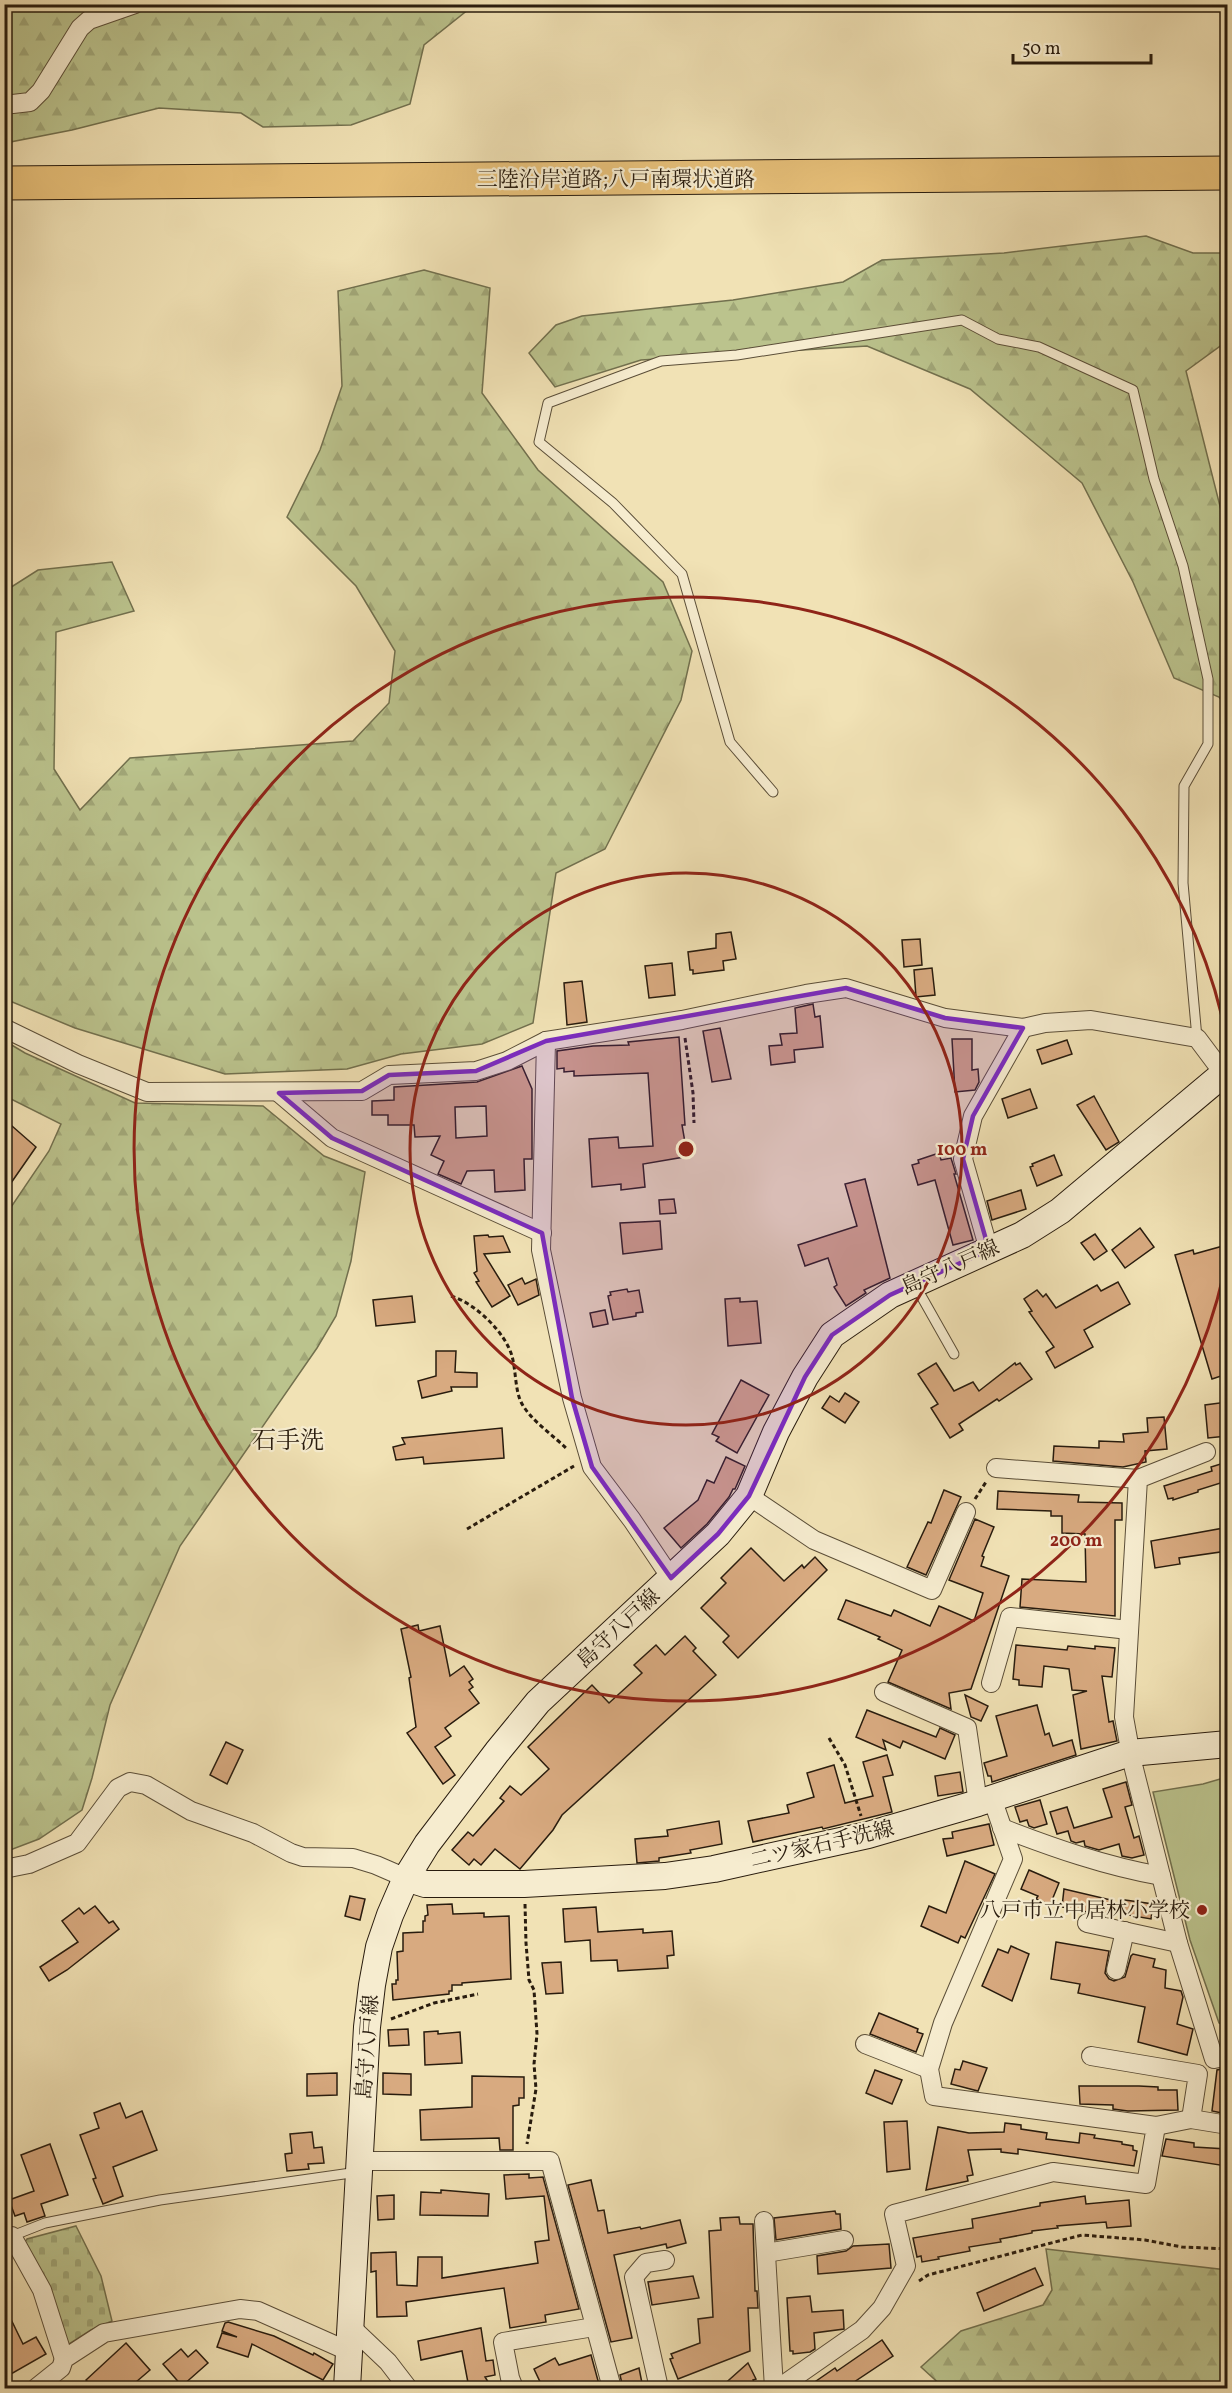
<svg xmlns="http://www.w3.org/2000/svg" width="1232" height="2393" viewBox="0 0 1232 2393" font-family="Vollkorn,'Noto Serif JP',serif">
<defs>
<pattern id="forest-firs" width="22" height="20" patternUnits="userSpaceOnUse" patternTransform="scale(1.5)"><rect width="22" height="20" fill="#bbc38d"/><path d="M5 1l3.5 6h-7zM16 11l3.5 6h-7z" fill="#a1a778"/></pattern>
<pattern id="cemetery-stones" width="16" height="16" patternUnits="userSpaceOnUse" patternTransform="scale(1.5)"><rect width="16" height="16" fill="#bbc38d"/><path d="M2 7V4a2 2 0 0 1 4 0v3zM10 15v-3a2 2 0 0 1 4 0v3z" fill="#a1a778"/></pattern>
</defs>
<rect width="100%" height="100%" fill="#f1e2b5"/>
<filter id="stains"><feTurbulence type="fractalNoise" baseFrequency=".00333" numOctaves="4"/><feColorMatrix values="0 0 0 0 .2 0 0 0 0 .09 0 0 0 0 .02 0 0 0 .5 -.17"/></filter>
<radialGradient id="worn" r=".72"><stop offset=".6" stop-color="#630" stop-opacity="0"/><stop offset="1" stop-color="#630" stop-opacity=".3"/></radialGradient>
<g fill="url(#forest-firs)" stroke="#72704e" stroke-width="1.5">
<polygon points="5,5 474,5 424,45 410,104 351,125 263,127 241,113 159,108 72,130 5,143"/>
<polygon points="1146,236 1193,253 1227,253 1227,341 1186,371 1227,534 1227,707 1219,697 1174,678 1133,582 1082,483 970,389 867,346 641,360 555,387 529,353 556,325 582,316 733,300 843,282 882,260 1004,253"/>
<polygon points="424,270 490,288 482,393 538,470 663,582 692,651 681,700 605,849 556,873 533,1023 482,1044 401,1054 347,1069 225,1074 75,1028 5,999 5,591 38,570 112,562 134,611 56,632 54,769 80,810 130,758 353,741 389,703 395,651 356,586 287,517 320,450 342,386 338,291"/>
<polygon points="5,1041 25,1053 135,1103 263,1106 324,1156 365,1172 351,1261 336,1316 317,1348 180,1546 110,1705 92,1778 82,1810 39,1839 5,1852 5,1216 49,1151 61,1124 5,1096"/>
<polygon points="1046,2249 1227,2270 1227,2388 944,2388 921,2367 961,2331 1043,2305 1052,2290"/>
</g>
<polygon fill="url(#cemetery-stones)" stroke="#72704e" stroke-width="1.5" points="76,2226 101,2276 112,2321 91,2330 66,2346 23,2245 27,2239"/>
<polygon fill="#bbc38d" stroke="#72704e" stroke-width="1.5" points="1227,1777 1228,1777 1227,2027 1219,2023 1190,1940 1153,1792 1203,1784"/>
<g fill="#d8aa80" stroke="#291c0e" stroke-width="1.5" fill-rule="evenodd">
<polygon points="731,932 736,959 723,961 724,970 693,974 693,970 690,970 688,952 716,948 716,934"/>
<polygon points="920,939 922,965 904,967 902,940"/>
<polygon points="672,963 675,995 649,998 645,966"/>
<polygon points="932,968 935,995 916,997 914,970"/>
<polygon points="582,981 587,1022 567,1025 564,983"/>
<polygon points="813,1004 815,1017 820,1016 823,1047 794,1050 795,1062 771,1065 769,1046 782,1045 780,1034 797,1033 795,1008"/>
<polygon points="720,1028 731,1079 712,1082 703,1031"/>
<polygon points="679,1037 685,1125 682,1125 687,1154 684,1155 684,1157 643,1164 645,1187 621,1190 621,1184 592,1187 589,1139 618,1137 619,1148 653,1146 648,1073 574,1076 574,1071 564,1072 564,1068 557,1069 557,1051 593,1046 629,1045 628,1042"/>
<polygon points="952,1039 972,1039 972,1070 978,1069 979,1082 975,1090 955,1092"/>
<polygon points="1067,1040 1072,1054 1042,1064 1037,1050"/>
<path d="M 522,1066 L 532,1089 L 532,1159 L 524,1159 L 525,1190 L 495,1192 L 494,1170 L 467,1171 L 461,1184 L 438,1174 L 444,1161 L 431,1155 L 440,1136 L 415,1137 L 414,1125 L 388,1125 L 388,1115 L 372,1115 L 372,1101 L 394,1100 L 394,1087 L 477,1082 ZM 486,1106 L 487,1136 L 456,1138 L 455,1107 Z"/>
<polygon points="1030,1089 1037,1108 1008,1118 1002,1099"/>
<polygon points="1094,1096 1119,1142 1106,1150 1077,1105"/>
<polygon points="4,1119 36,1147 4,1193"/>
<polygon points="939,1153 941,1160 951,1158 956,1174 954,1174 973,1240 953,1245 935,1180 918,1185 912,1165 919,1163 918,1160"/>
<polygon points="1054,1155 1062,1175 1037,1186 1030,1167 1033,1166 1032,1164"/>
<polygon points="865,1179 890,1278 864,1290 866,1293 846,1306 834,1287 837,1285 828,1258 805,1266 798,1245 857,1226 845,1184"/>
<polygon points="1021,1190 1026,1209 992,1220 987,1201"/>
<polygon points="674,1199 676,1213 660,1214 659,1200"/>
<polygon points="660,1221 662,1249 623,1254 620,1223"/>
<polygon points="1140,1228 1154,1247 1125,1268 1112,1250"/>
<polygon points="1095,1234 1107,1251 1094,1260 1081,1243"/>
<polygon points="488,1235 489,1237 503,1236 510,1252 484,1254 510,1296 492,1307 476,1282 479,1281 474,1273 477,1271 474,1236"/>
<polygon points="1223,1246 1227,1261 1227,1374 1212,1379 1175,1255 1193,1250 1194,1254"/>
<polygon points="522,1278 525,1284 536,1279 539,1295 518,1305 508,1285"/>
<polygon points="1118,1282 1130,1304 1084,1330 1093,1347 1055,1368 1046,1352 1054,1347 1029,1312 1032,1311 1024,1299 1037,1290 1043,1297 1046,1294 1056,1308 1097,1285 1101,1291"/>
<polygon points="627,1289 628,1292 639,1290 643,1312 636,1313 636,1316 613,1320 608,1296 611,1295 610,1292"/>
<polygon points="412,1296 415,1322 376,1326 373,1300"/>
<polygon points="740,1298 740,1302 757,1301 761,1343 728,1346 725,1299"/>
<polygon points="605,1310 608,1324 593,1327 590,1313"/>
<polygon points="436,1351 456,1351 455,1372 477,1373 477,1387 451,1387 452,1391 422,1398 418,1381 436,1376"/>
<polygon points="936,1363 954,1391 973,1382 979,1391 1015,1363 1016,1365 1020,1363 1032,1379 999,1401 997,1399 959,1424 963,1430 950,1438 931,1408 938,1404 918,1374"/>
<polygon points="741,1380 769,1395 737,1453 716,1441 719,1437 712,1434"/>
<polygon points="845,1393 859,1402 845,1423 822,1408 830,1396 839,1402"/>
<polygon points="1227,1402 1227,1436 1208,1438 1205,1405"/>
<polygon points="1164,1417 1167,1449 1145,1451 1146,1462 1123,1467 1053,1461 1054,1446 1099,1448 1099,1441 1124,1442 1123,1434 1148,1432 1147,1418"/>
<polygon points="502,1428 504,1458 424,1464 423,1457 396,1460 393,1447 405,1444 402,1438"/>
<polygon points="726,1457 745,1466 735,1489 733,1489 729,1497 707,1524 681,1548 664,1528 698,1500 707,1480 714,1483"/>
<polygon points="1227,1462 1227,1481 1198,1490 1198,1492 1173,1500 1173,1498 1168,1499 1164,1486 1212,1471 1211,1467"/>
<polygon points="944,1490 961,1497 926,1575 907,1567 928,1522 931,1523"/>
<polygon points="998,1491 1079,1495 1078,1502 1122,1503 1122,1520 1115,1520 1115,1616 1020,1607 1022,1579 1086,1582 1085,1534 1062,1533 1062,1516 1051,1516 1051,1511 997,1509"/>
<polygon points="975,1519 994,1527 982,1556 984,1557 981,1566 1009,1576 971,1689 949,1693 951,1709 888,1682 902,1650 878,1639 880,1637 838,1619 846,1600 891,1616 894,1610 930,1626 939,1606 974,1621 983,1593 949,1580"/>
<polygon points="1224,1528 1227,1551 1179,1558 1180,1564 1155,1568 1151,1541"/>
<polygon points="751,1548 784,1581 802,1565 804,1568 815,1557 827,1570 738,1658 723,1642 729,1636 701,1608 726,1583 721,1578"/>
<polygon points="418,1625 419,1631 440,1626 450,1676 464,1666 473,1679 469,1682 473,1687 469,1690 479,1703 445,1728 451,1736 435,1747 455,1775 443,1784 407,1733 416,1727 409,1678 411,1677 401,1629"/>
<polygon points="685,1636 696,1648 693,1651 716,1675 562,1815 553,1830 520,1869 495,1849 481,1865 474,1859 469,1865 452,1850 468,1832 473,1836 504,1801 500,1798 510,1786 521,1795 549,1769 528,1747 592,1685 609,1703 642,1673 634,1665 656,1645 665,1655"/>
<polygon points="1016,1645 1067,1650 1068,1646 1095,1649 1095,1646 1115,1648 1112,1677 1102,1676 1109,1722 1113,1721 1117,1741 1081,1749 1073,1695 1087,1691 1072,1690 1069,1669 1044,1666 1042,1687 1019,1685 1019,1680 1013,1679"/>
<polygon points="965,1695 988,1706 981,1721 971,1717"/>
<polygon points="1037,1705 1045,1735 1049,1733 1053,1746 1072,1740 1076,1755 992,1782 991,1776 988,1776 984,1763 1007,1756 996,1716"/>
<polygon points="867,1710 936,1737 940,1728 955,1735 945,1759 903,1741 900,1748 883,1740 886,1750 856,1737"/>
<polygon points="226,1742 243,1750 227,1784 210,1775"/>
<polygon points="887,1755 893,1775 883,1777 892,1812 823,1829 822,1827 753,1842 748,1821 789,1813 787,1805 814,1797 807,1773 834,1765 845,1803 873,1796 863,1762"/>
<polygon points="960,1772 963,1792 938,1796 935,1776"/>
<polygon points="1126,1782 1132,1805 1125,1807 1134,1838 1139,1836 1144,1855 1132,1858 1122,1856 1119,1844 1099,1850 1085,1846 1084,1841 1076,1843 1071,1841 1068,1831 1057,1834 1050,1812 1067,1807 1074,1828 1112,1817 1103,1789"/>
<polygon points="1040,1800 1047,1824 1034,1828 1029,1826 1027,1820 1020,1822 1015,1807"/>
<polygon points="719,1821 722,1844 690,1850 691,1853 659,1858 659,1861 637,1863 635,1839 668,1836 667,1830"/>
<polygon points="989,1824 994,1845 947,1856 943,1839 953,1838 952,1832"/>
<polygon points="965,1861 995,1874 965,1938 961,1936 958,1943 921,1926 929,1906 946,1913"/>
<polygon points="1029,1870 1059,1883 1050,1905 1036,1899 1038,1896 1021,1889"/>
<polygon points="1064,1889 1111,1900 1107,1916 1062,1907"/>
<polygon points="350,1896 365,1899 360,1920 345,1916"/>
<polygon points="1125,1900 1153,1904 1151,1919 1122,1914"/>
<polygon points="452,1904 453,1914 484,1913 484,1917 509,1916 511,1979 462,1983 462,1985 452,1985 452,1991 449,1991 449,1994 393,2000 392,1984 396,1984 396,1980 398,1980 397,1952 403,1951 403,1933 423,1932 423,1921 425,1921 425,1916 428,1915 427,1905"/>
<polygon points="95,1906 109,1923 113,1921 119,1929 67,1970 49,1981 40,1967 78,1942 62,1921 79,1908 84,1914"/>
<polygon points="596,1907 598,1932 643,1929 643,1933 672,1931 674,1955 667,1956 668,1968 618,1971 617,1960 591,1961 590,1940 565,1942 563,1909"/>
<polygon points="1056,1942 1109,1951 1105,1973 1109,1979 1114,1981 1125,1977 1131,1956 1133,1954 1155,1959 1153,1967 1166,1970 1165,1988 1181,1991 1183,1997 1177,2024 1193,2029 1187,2055 1138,2042 1145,2007 1078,1993 1080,1984 1051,1979"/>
<polygon points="1011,1946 1029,1954 1012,2001 982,1986 998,1949 1008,1953"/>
<polygon points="561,1962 563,1993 546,1994 542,1963"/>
<polygon points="879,2013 918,2029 917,2032 923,2034 916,2052 870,2034"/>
<polygon points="408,2029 409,2045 389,2046 388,2030"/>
<polygon points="438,2031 438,2034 460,2032 462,2063 425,2065 424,2032"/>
<polygon points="963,2061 987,2068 978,2091 951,2084 955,2069 960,2070"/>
<polygon points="1227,2068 1227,2114 1212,2111 1217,2070"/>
<polygon points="875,2070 902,2080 892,2104 866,2093"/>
<polygon points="337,2073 337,2095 307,2096 307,2074"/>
<polygon points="383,2073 411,2074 411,2095 383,2094"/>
<polygon points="472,2076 524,2077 524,2098 519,2098 519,2105 513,2106 513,2150 500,2150 499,2138 421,2140 420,2110 472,2107"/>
<polygon points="1079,2086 1139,2086 1158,2087 1158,2090 1177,2090 1178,2110 1128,2111 1113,2109 1113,2105 1080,2104"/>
<polygon points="120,2103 126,2118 142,2111 157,2150 113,2167 123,2196 103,2204 93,2179 96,2178 80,2135 99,2128 94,2113"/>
<polygon points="907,2121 910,2169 887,2172 884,2122"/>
<polygon points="1005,2123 1021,2125 1021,2129 1047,2133 1046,2139 1079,2143 1080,2133 1095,2135 1094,2138 1122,2142 1122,2144 1133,2146 1133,2150 1137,2151 1134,2166 1018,2149 1018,2154 1001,2152 1001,2149 968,2150 973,2175 967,2176 968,2181 926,2190 938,2127 969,2133 1004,2132"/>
<polygon points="312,2132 314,2148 322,2147 324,2163 308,2164 309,2169 287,2171 285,2154 292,2153 290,2134"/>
<polygon points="1166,2139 1194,2143 1194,2147 1227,2149 1226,2166 1162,2156"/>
<polygon points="50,2144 68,2195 41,2204 45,2216 27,2222 24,2213 15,2216 9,2200 34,2191 21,2155"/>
<polygon points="529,2174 529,2178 543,2177 579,2309 545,2315 546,2322 510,2328 504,2288 406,2302 407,2316 377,2317 376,2271 371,2272 371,2253 396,2252 397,2285 417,2286 418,2257 442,2257 442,2278 538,2263 535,2242 549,2240 544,2196 506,2199 504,2175"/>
<polygon points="591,2180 598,2211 604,2210 608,2233 640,2227 641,2229 680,2220 686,2243 667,2248 666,2244 614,2255 632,2338 611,2342 568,2185"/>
<polygon points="441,2190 489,2194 488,2216 420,2215 421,2192 441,2193"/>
<polygon points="394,2195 394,2219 378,2220 377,2196"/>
<polygon points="1085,2196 1086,2204 1129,2200 1131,2226 1107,2228 1106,2222 1057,2226 1058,2228 1032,2231 1032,2233 1000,2239 1001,2242 969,2247 970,2251 938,2257 939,2259 922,2262 921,2256 917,2257 913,2238 973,2228 972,2219 1040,2206 1040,2203"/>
<polygon points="835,2211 836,2214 840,2214 841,2229 776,2240 774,2218"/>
<polygon points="739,2217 740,2224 753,2224 755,2291 757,2291 758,2308 748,2308 750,2351 678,2379 670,2359 673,2358 671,2354 700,2343 698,2319 713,2317 709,2231 721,2230 720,2218"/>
<polygon points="889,2244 891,2268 818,2274 817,2256 846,2251 853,2246"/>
<polygon points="1035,2268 1043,2285 984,2311 977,2293"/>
<polygon points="693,2276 699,2298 652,2305 648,2282"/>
<polygon points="810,2296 812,2312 843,2310 844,2329 814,2333 815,2349 810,2352 793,2354 793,2351 790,2351 787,2298"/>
<polygon points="4,2305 23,2344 36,2337 46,2354 4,2378"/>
<polygon points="228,2322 274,2336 313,2355 314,2353 333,2364 323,2380 252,2344 248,2357 217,2347 222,2333 237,2337 222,2331 225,2323"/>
<polygon points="481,2328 486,2361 493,2360 495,2375 485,2377 492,2388 469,2388 462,2351 421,2360 418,2341"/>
<polygon points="882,2340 893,2356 845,2388 806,2388 835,2368 837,2371"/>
<polygon points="126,2343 150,2370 129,2388 93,2388 86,2380"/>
<polygon points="181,2349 188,2357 196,2350 208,2363 182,2386 163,2364"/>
<polygon points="591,2355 600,2388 543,2388 534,2369 555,2358 559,2365"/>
<polygon points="748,2363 756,2379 753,2380 757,2388 720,2388"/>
<polygon points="639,2368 643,2388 623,2388 620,2375"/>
</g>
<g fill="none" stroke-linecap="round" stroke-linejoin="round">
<g stroke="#5b4e38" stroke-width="11">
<g id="lane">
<polyline points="773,792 730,742 682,574 613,503 539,442 548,403 661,361 737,355 962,320 998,339 1039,347 1133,390 1154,479 1183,566 1208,679 1208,744 1184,786 1183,883 1197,1038"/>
<polyline points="915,1285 954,1354"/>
<polyline points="12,2236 45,2223 160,2200 358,2172"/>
</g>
</g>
<g stroke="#5b4e38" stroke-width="20">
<g id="street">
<polyline points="4,105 30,102 41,91 80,28 89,20 135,4"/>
<polyline points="4,1028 78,1064 147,1092 362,1091 389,1075 476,1071 507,1061 546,1041 682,1020 806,994 846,988 945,1018 1023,1028 1045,1023 1091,1020 1197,1038 1224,1074"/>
<polyline points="546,1041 541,1250 572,1398 592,1467 632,1520 671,1578"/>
<polyline points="279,1093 332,1138 542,1233"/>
<polyline points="989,1250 963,1159 973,1116 1023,1028"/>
<polyline points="1206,1452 1138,1479 1124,1717 1132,1761 1178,1943 1214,2059 1228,2056"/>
<polyline points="996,1468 1138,1479"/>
<polyline points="749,1496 814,1540 932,1590 966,1512"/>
<polyline points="991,1683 1010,1617 1129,1630"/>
<polyline points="884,1692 967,1728 978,1803"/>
<path d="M 1002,1828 C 1054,1848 1105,1866 1161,1876"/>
<polyline points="4,1869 29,1864 77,1843 118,1788 130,1782 146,1785 191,1811 253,1833 291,1853 303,1857 353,1858 376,1865 406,1878"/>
<polyline points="1087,1923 1178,1943"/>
<polyline points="1116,1970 1125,1931"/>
<polyline points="865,2044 929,2069"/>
<polyline points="1091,2056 1198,2074 1191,2119"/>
<polyline points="1156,2126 1191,2119 1228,2125"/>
<polyline points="359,2161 550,2161 612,2388"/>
<polyline points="764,2221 774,2388"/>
<polyline points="4,2240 12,2236 42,2290 64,2359"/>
<polyline points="766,2253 844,2240"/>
<polyline points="349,2325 388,2362 408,2388"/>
<polyline points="36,2388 61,2368 64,2359 104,2333 240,2309 258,2311 348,2351"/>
<polyline points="514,2388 510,2378 503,2342 594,2327"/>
<polyline points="659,2388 634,2277 646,2263 665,2260"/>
<polyline points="779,2388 862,2330 882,2308 906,2266 894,2214 1053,2172 1146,2184 1156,2126 934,2096 929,2069 943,2023 1013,1859 992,1798"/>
</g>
</g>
<g stroke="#291c0e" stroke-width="28">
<g id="secondary">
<polyline points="406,1878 425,1884 524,1884 665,1876 714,1869 868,1835 978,1803 1130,1753 1228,1744"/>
<polyline points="347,2388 367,2027 372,1985 379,1947 390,1915 406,1878 427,1844 497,1752 538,1702 718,1534 749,1496 776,1432 805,1377 832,1335 890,1295 1022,1235 1060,1211 1228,1070"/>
</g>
</g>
<g stroke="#291c0e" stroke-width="35">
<polyline id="highway" points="4,183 1228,173"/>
</g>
<g stroke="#291c0e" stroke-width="3" stroke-dasharray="4.5 3" stroke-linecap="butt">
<polyline points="685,1038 693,1093 694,1123"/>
<path d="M 451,1296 C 475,1303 505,1332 512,1356 C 516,1371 515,1389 521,1402 C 530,1420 553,1435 567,1449"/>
<polyline points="975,1499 986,1482"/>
<polyline points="467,1529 574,1466"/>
<polyline points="829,1738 845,1765 861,1816"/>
<polyline points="525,1904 526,1943 529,1980 534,1990 537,2034 534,2064 536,2089 527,2144"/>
<polyline points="391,2019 434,2003 478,1994"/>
<polyline points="919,2281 928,2275 1082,2235 1145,2240 1182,2247 1228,2249"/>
</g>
<use href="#lane" stroke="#f6eccf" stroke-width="9"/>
<use href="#street" stroke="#f6eccf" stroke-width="18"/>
<use href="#secondary" stroke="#f6eccf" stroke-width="26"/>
<use href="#highway" stroke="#e8c17a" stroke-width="33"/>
</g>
<path fill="#7b2cbf" fill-opacity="0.2" stroke="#7b2cbf" stroke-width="4.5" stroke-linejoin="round" d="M 846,988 L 945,1018 L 1023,1028 L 973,1116 L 963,1159 L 989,1250 L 890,1295 L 832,1335 L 805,1377 L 749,1496 L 718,1534 L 671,1578 L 592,1467 L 572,1398 L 542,1233 L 332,1138 L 279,1093 L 362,1091 L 389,1075 L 476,1071 L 546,1041 Z"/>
<g fill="none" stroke="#8f2418" stroke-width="3">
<circle cx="686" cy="1149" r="276"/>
<path d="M1227 1259A552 552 0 1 1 1227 1039"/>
</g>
<circle fill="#8f2418" stroke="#f6eccf" stroke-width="2" cx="1202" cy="1910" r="6"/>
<g text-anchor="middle" stroke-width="4.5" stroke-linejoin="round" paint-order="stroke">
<g font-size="21" fill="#291c0e" stroke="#f6eccf">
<text x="616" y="186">三陸沿岸道路;八戸南環状道路</text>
<text transform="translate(950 1267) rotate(-24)" y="7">島守八戸線</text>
<text transform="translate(618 1628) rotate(-43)" y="7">島守八戸線</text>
<text transform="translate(822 1844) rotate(-13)" y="7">二ツ家石手洗線</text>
<text transform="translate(367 2047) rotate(-86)" y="7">島守八戸線</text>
</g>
<g font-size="21" fill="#291c0e" stroke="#f6eccf" text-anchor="end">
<text x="1190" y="1917">八戸市立中居林小学校</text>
</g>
<g font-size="24" fill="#291c0e" stroke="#f6eccf">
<text x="288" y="1448">石手洗</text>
</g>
</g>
<circle cx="686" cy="1149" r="9" fill="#8f2418" stroke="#f6eccf" stroke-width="3"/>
<g font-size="18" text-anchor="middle" font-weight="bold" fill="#8f2418" stroke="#f6eccf" stroke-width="4.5" stroke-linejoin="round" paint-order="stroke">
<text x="962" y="1155">100 m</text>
<text x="1076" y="1546">200 m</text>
</g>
<rect width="1232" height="2393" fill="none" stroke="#f1e2b5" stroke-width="24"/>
<rect x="6" y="6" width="1220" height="2381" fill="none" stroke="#291c0e" stroke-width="3"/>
<rect x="12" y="12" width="1208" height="2369" fill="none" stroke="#291c0e" stroke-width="1.5"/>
<path d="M1013 54v9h138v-9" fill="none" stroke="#291c0e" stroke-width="3"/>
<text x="1022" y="54" font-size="18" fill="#291c0e" stroke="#f6eccf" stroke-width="4.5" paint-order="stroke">50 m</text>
<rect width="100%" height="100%" filter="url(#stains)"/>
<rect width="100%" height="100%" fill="url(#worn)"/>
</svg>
